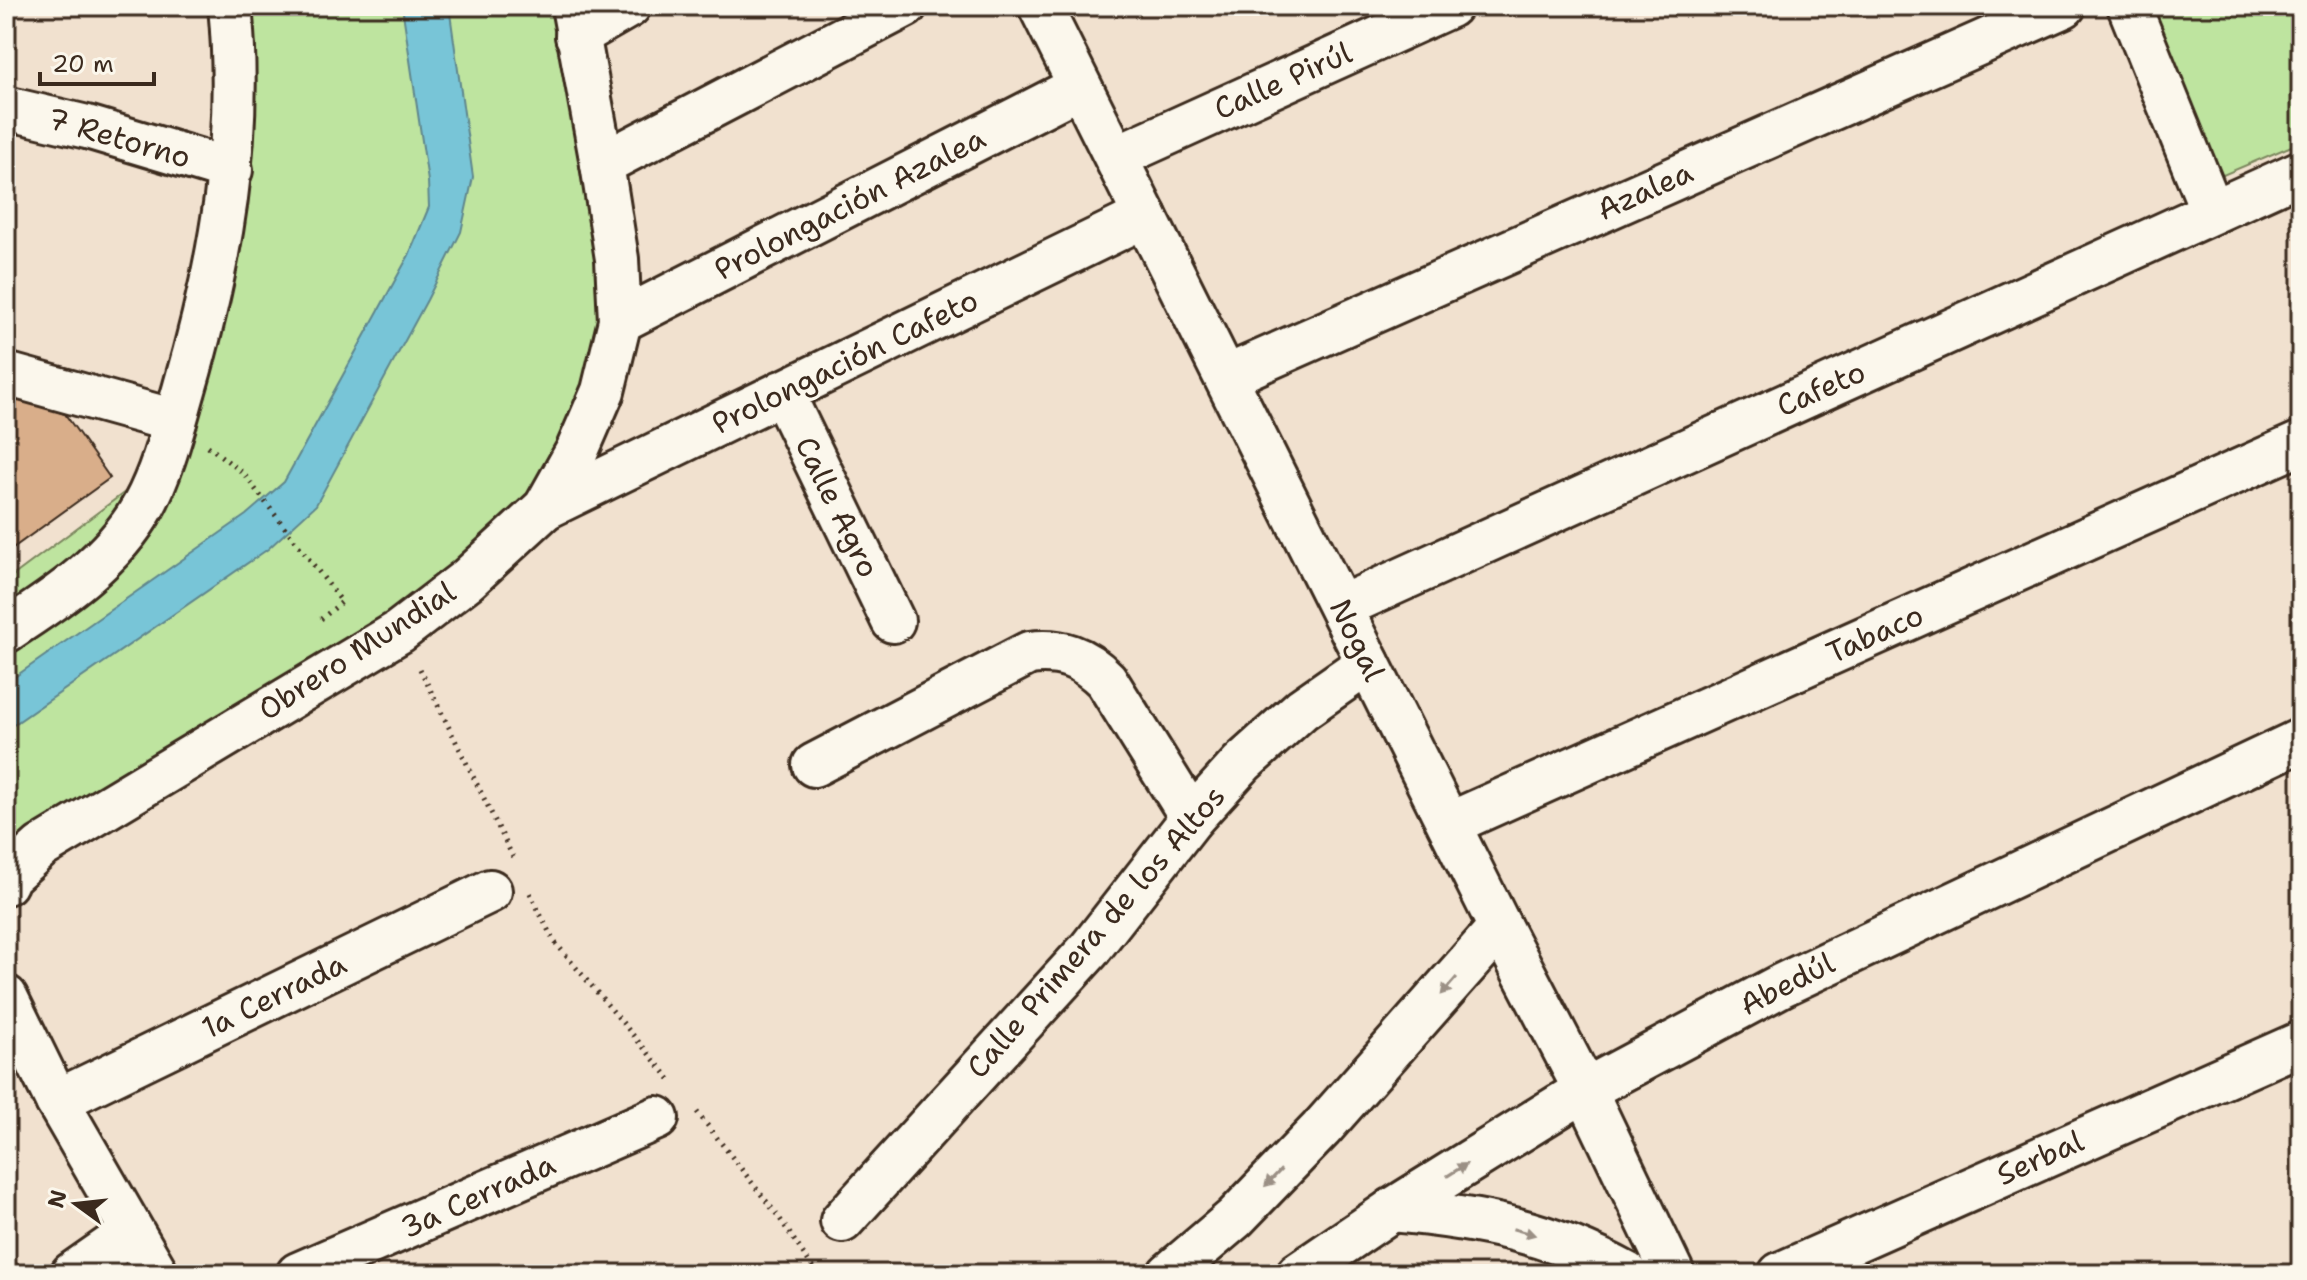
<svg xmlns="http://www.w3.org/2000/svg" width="2307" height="1280" viewBox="0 0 2307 1280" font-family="'Shantell Sans',sans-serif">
<rect width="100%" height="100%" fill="#f1e1cf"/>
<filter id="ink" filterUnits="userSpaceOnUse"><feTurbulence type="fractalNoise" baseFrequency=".0125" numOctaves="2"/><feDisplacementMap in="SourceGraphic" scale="16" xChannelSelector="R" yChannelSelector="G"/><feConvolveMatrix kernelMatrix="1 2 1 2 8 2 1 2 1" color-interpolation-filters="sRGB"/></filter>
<g filter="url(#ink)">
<g fill="#bee49f" stroke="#7c875e" stroke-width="2">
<polygon points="230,6 573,6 602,164 603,391 468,579 6,869 6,581 161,465 194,354"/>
<polygon points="2143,6 2301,6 2301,142 2209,181"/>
</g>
<polygon fill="#78c5d7" stroke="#60878d" stroke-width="2" points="402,6 449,6 473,177 461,232 427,300 316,505 268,549 6,730 6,683 246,515 284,482 409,255 429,207 428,181"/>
<polygon fill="#d9ae8a" stroke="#3b2a1e" stroke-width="2" points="6,394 65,414 110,478 6,553"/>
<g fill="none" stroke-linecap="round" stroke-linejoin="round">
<g stroke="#3b2a1e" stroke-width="48">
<g id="minor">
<polyline points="1040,6 1500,927 1585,1090 1673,1274"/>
<polyline points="2129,6 2212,211"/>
<polyline points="577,36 629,6"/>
<polyline points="6,108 87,127 231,170"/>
<polyline points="1116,157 1450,6"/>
<polyline points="602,164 905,6"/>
<polyline points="620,321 1079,87"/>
<polyline points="6,374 175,421"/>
<polyline points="1226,377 2064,6"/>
<polyline points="782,392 893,621"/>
<polyline points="545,508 1145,216"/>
<polyline points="1341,607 2301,172"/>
<path d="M 6,631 C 57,598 114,560 144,505 C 163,470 173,428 184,390 C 221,262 243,139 230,6"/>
<path d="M 814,765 L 1029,653 C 1061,649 1083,657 1106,680 L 1192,818"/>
<polyline points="1449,824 2301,443"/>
<polyline points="6,883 9,876 41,847 399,632 468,579 545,508 577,451 603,391 620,321 617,259 602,164 573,6"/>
<polyline points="6,997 57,1101 157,1274"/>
<polyline points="57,1101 490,891"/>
<path d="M 1392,1210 C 1480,1218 1548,1231 1627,1274"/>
<polyline points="842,1221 1089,950 1192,818 1242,763 1302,709 1368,663"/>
<polyline points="72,1274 132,1232"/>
<polyline points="298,1274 657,1118"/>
<polyline points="1169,1274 1235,1218 1321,1129 1500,927"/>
<polyline points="1298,1274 1392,1210 1585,1090 1782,985 2301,740"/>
<polyline points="1780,1274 2301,1043"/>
</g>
</g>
<g stroke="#3b2a1e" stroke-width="5" stroke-dasharray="2 6" stroke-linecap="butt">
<polyline points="208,446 243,473 342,602 321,619"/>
<polyline points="420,669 514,859"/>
<polyline points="530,893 553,940 670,1079"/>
<polyline points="697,1112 778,1216 817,1274"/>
</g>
<use href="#minor" stroke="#fbf7ec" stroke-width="42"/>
</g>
<defs><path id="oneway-solid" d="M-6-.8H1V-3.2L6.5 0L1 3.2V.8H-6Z" transform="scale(2)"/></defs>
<g fill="#9b9085">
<use href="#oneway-solid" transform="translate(1449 986) rotate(131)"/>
<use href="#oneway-solid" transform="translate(1457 1170) rotate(-32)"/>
<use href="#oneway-solid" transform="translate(1273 1178) rotate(134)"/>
<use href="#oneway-solid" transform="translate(1524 1232) rotate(16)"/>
</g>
</g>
<g text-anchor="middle" stroke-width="6" stroke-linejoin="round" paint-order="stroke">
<g font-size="30" fill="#3b2a1e" stroke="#fbf7ec">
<text transform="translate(1283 81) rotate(-24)" y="10">Calle Pirúl</text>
<text transform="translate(119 138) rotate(16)" y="10">7 Retorno</text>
<text transform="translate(1645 191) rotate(-24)" y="10">Azalea</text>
<text transform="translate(850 204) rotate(-27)" y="10">Prolongación Azalea</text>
<text transform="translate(845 362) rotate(-26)" y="10">Prolongación Cafeto</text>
<text transform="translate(1821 389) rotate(-24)" y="10">Cafeto</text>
<text transform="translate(837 507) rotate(64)" y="10">Calle Agro</text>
<text transform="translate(1875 634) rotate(-24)" y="10">Tabaco</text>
<text transform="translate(1357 640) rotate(64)" y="10">Nogal</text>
<text transform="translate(357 651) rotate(-33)" y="10">Obrero Mundial</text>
<text transform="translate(1096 932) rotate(-49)" y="10">Calle Primera de los Altos</text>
<text transform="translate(1787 984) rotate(-27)" y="10">Abedúl</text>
<text transform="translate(274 996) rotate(-26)" y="10">1a Cerrada</text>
<text transform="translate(2040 1158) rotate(-24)" y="10">Serbal</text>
<text transform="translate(478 1196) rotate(-24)" y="10">3a Cerrada</text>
</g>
</g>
<rect width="2307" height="1280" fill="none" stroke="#fbf7ec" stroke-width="32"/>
<rect x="16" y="16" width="2275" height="1248" fill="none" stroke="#3b2a1e" stroke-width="3" filter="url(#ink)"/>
<g transform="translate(76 1204) rotate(285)" stroke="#fbf7ec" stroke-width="6" paint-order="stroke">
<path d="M0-6L14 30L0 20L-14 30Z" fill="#3b2a1e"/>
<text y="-12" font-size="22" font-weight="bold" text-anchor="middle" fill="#3b2a1e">N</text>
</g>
<path d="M40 72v12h114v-12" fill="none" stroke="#3b2a1e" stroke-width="4"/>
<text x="52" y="72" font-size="24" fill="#3b2a1e" stroke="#fbf7ec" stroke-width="6" paint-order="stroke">20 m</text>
</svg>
